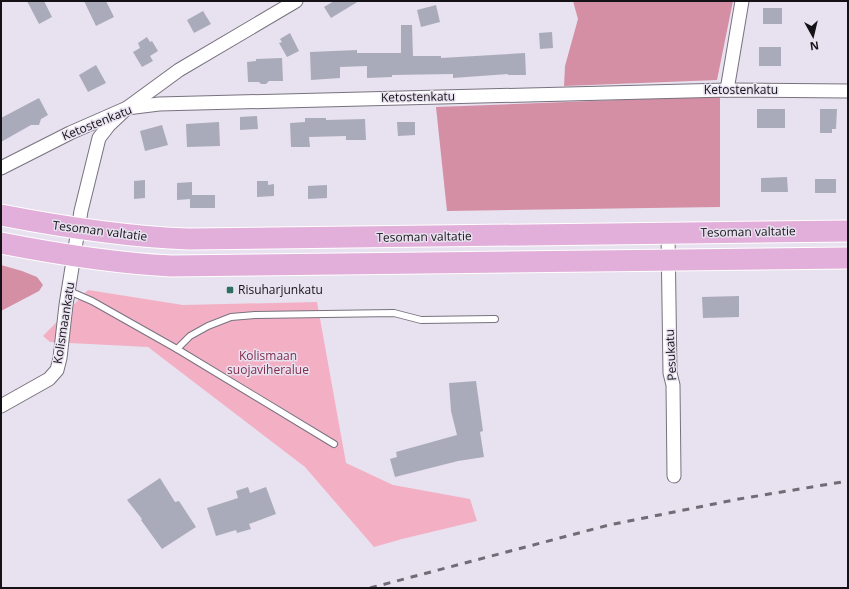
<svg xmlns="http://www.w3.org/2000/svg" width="849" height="589" viewBox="0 0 849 589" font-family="'Open Sans',sans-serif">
<rect width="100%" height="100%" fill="#e8e1ef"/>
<polygon fill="#f3b0c4" points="88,290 183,305 317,302 346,463 393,485 470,499 477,521 402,539 374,547 305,467 148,347 50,342 43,336"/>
<g fill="#d48fa4">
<polygon points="573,1 733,1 717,80 564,86 565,66 578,19"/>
<polygon points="720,96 720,207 447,211 436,107"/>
<polygon points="1,265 22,271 37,277 43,285 39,291 1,311"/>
</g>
<g fill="#aaabba">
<polygon points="27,1 44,1 52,17 39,24"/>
<polygon points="84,1 106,1 114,17 96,26"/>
<polygon points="334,1 359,1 331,18 324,7"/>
<polygon points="436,5 440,22 421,27 417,10"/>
<rect x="763" y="8" width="19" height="16"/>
<polygon points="203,11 211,24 194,33 187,20"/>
<polygon points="401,25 412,25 413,56 441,56 441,58 525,53 526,75 508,75 508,74 453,78 453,74 392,75 392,77 367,78 367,66 340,67 340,78 311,80 310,52 357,50 357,53 401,53"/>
<polygon points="552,32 553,48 540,49 539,33"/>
<polygon points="290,33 299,51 287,57 279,43 282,42 280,39"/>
<polygon points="147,37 150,42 152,41 158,51 150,56 153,61 142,67 133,52 140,48 138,43"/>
<rect x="759" y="47" width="22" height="19"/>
<polygon points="282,58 283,81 269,81 266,84 261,84 259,82 248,82 247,62 256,61 256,59"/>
<polygon points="96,65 106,83 88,92 79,75"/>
<polygon points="39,98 48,115 41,119 39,125 31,125 1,142 1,118"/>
<rect x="757" y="109" width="28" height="19"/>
<polygon points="820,109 837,109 836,129 832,129 832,133 820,133"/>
<polygon points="257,116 258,129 240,130 240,117"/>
<polygon points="305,118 326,118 326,120 365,119 366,140 346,140 346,136 309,137 310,147 291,147 290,123 305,122"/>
<polygon points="219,122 220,146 187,147 186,124"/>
<polygon points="397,122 415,122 415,135 398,136"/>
<polygon points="162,125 168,145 145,151 140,131"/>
<polygon points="787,177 788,192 761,192 761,178"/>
<rect x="815" y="179" width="21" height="14"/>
<polygon points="145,180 145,198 134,199 134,181"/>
<polygon points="257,181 268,181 268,185 274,184 274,196 257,197"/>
<polygon points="192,182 192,195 215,195 215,208 190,208 190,199 177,200 177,183"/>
<polygon points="327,185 327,198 308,199 308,186"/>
<polygon points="739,296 739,317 703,318 702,297"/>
<polygon points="476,381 483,431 480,432 484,457 458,461 395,477 390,459 397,457 396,452 457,435 451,411 449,383"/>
<polygon points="160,478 175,502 179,501 196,527 162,549 141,520 142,519 127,500"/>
<polygon points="248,487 250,493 266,487 276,514 249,524 251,529 237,533 236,530 216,536 207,508 238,498 236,491"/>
</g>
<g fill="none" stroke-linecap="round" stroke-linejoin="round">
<g stroke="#78727f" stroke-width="8">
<g id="service">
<polyline points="69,291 92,301 177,349 334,444"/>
<polyline points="177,349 190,336 208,326 231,317 255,315 394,313 421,320 495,319"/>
</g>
</g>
<g stroke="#78727f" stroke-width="15">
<g id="minor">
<polyline points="727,90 742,1"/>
<polyline points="1,168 70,133 127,108 159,104 727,90 848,91"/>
<polyline points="668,233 670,373 673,385 674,476"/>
<polyline points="1,406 49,379 57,370 60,358 66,305 81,211 99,138 109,125 127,108 179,70 296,1"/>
</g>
</g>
<g stroke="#fff" stroke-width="23">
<g id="primary">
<path d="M 1,215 C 63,227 125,237 189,239 L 848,231"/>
<path d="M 1,243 C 57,254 114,263 171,266 L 848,258"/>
</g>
</g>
<use href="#service" stroke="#fff" stroke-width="6"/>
<use href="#minor" stroke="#fff" stroke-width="13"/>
<use href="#primary" stroke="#e2afda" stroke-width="21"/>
<polyline stroke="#706c75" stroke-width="3" stroke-dasharray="7 7" stroke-linecap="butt" points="370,588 609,525 739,499 848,481"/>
</g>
<rect fill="#2d7062" stroke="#e8e1ef" stroke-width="1.5" x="226" y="286" width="8" height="8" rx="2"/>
<g text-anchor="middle" stroke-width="3" stroke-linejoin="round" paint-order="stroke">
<g font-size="12" fill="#141217" stroke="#e8e1ef">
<text x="741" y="94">Ketostenkatu</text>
<text transform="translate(418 97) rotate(-1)" y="4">Ketostenkatu</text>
<text transform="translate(97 123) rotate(-22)" y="4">Ketostenkatu</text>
<text transform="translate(100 231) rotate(7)" y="4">Tesoman valtatie</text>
<text transform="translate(748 232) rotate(-1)" y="4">Tesoman valtatie</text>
<text transform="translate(424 237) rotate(-1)" y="4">Tesoman valtatie</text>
<text transform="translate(64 323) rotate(-81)" y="4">Kolismaankatu</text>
<text transform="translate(671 355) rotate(-93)" y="4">Pesukatu</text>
</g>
<g font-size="12" fill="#141217" stroke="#e8e1ef" text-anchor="start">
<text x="238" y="294">Risuharjunkatu</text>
</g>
<g font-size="12" fill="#802d4d" stroke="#e8e1ef">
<text x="268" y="360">Kolismaan<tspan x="268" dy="14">suojaviheralue</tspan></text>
</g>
</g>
<rect width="849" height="589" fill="none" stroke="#141217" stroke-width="4"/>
<g transform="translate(813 36) rotate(172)" stroke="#e8e1ef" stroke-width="3" paint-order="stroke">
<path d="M0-3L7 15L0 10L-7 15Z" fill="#141217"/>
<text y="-6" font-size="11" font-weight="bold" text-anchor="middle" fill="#141217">N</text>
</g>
</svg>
